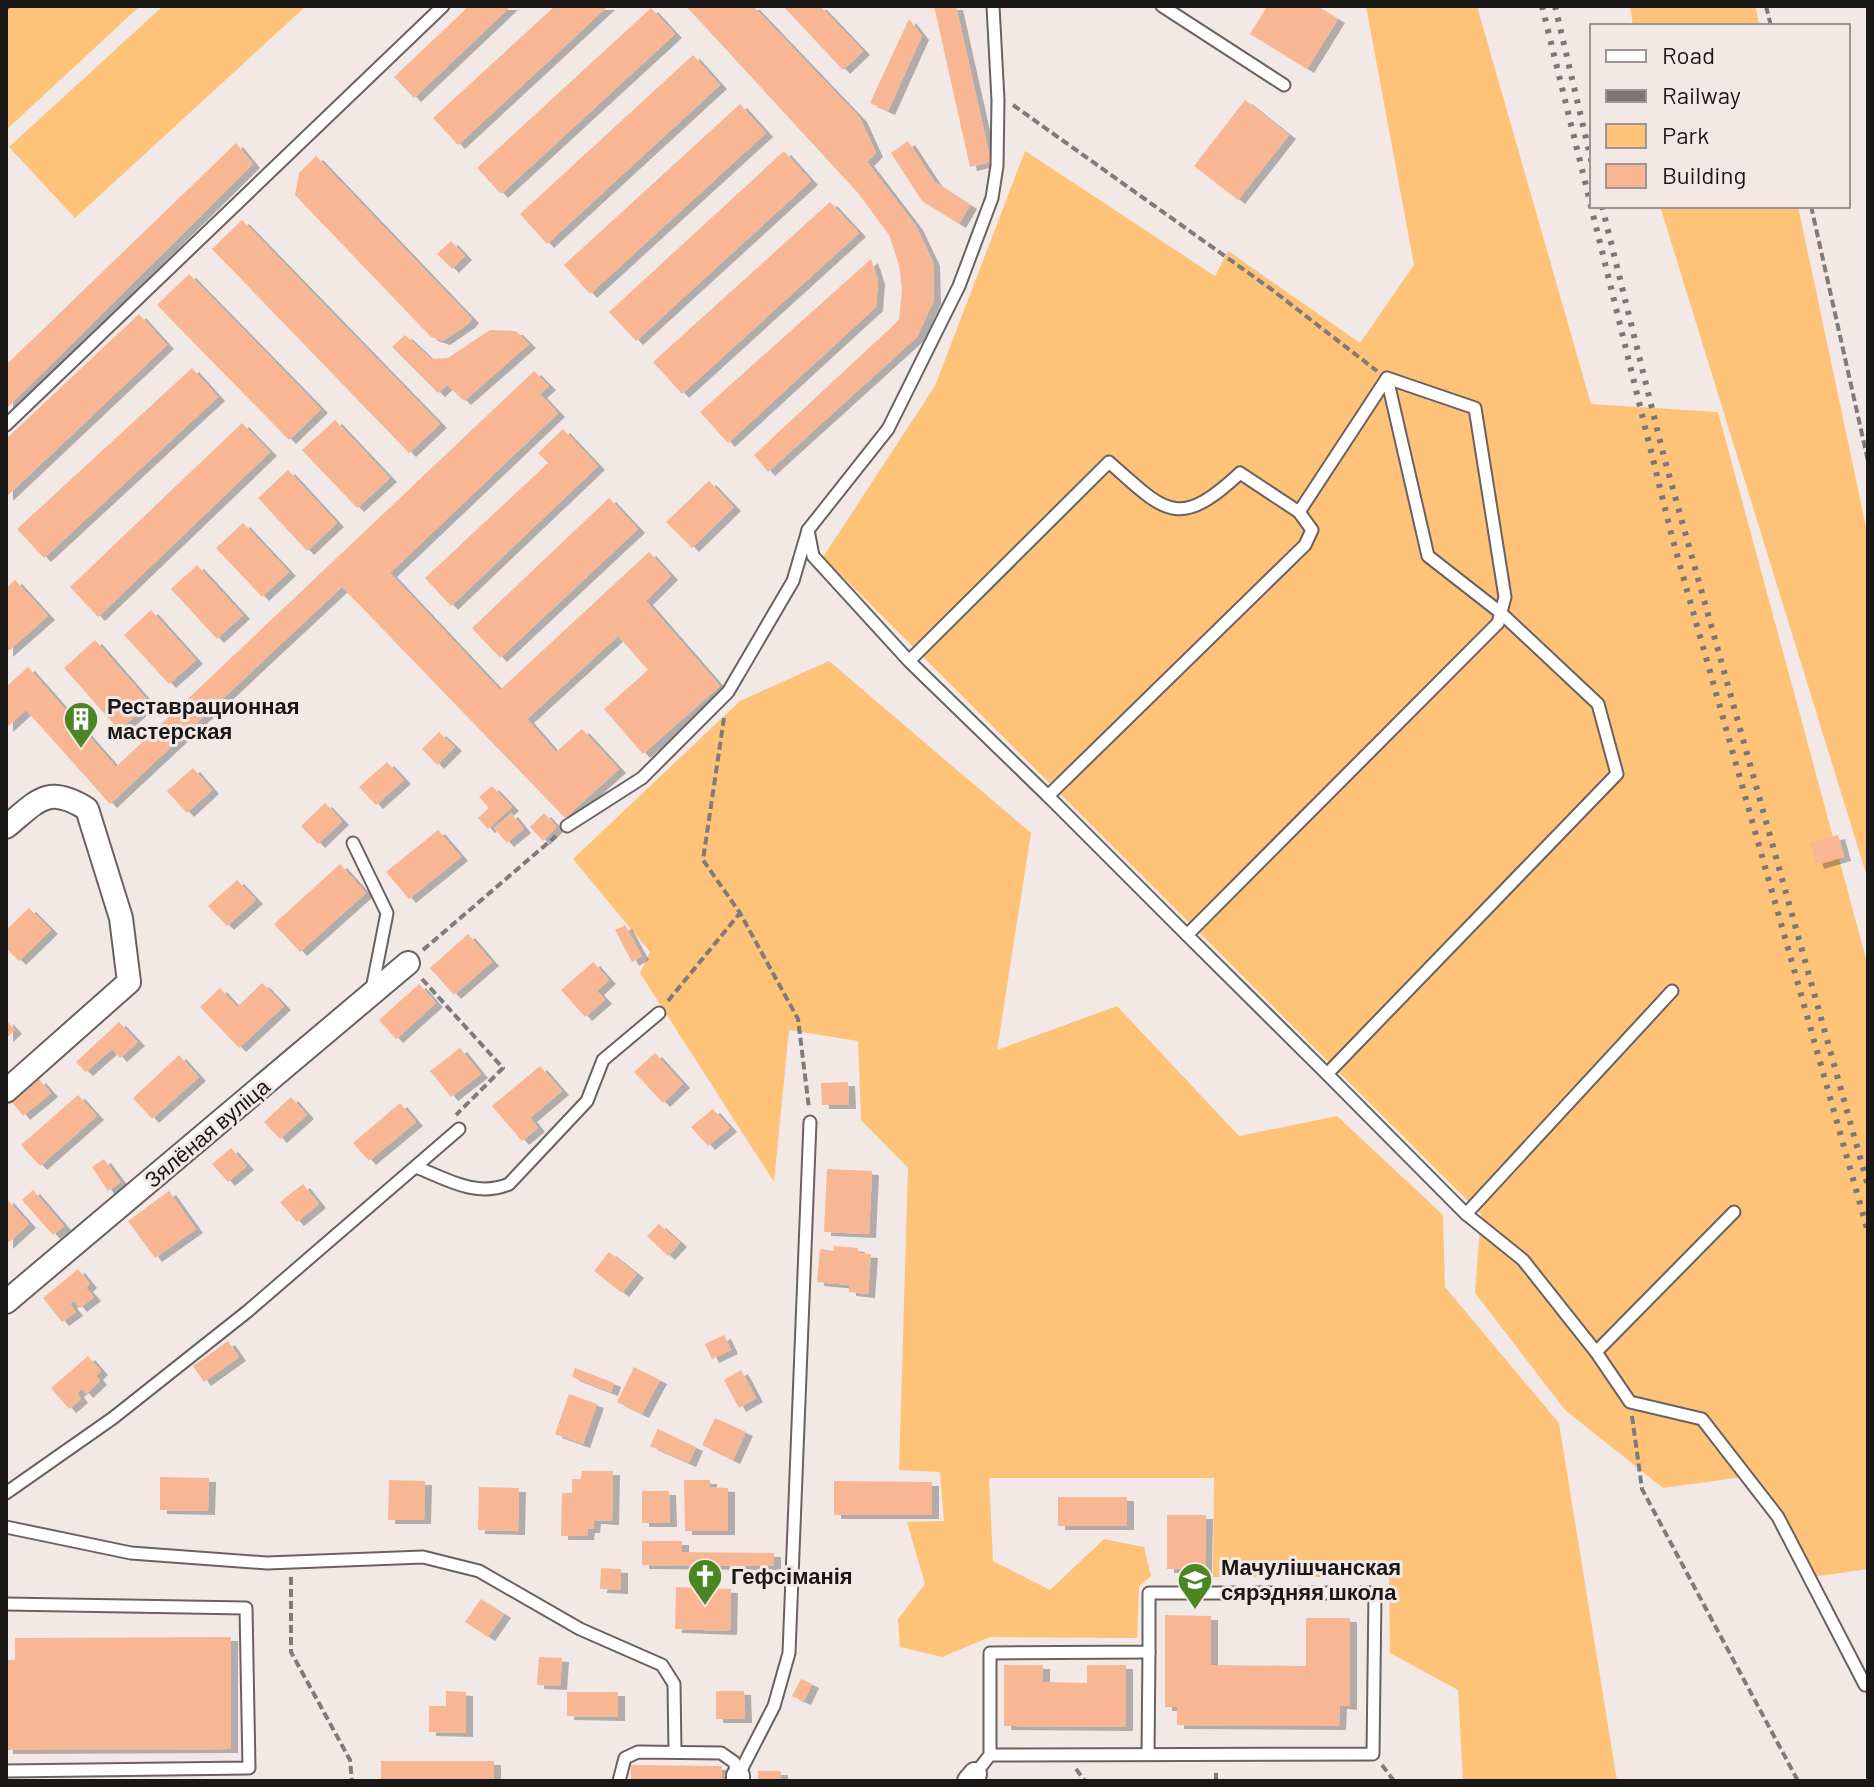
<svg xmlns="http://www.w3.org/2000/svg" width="1874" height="1787" viewBox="0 0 1874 1787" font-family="Barlow,sans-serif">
<defs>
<filter id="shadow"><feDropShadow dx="7" dy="4" stdDeviation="0" flood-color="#0004"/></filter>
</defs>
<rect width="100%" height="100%" fill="#f2e9e7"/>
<g fill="#fec279">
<polygon points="6,6 140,6 6,130"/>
<polygon points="163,6 306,6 75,218 9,147"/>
<polygon points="1366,6 1477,6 1591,404 1718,412 1868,966 1868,1569 1812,1577 1743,1477 1663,1488 1565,1410 1475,1293 1481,1214 823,557 935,386 1025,151 1215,276 1228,251 1360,343 1414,265"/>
<polygon points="1630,6 1755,6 1760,26 1633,26"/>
<polygon points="1660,206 1798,206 1868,536 1868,880"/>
<polygon points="829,661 1031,833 997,1050 1117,1006 1239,1136 1337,1116 1443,1215 1445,1287 1559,1423 1617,1781 1463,1781 1458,1690 1390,1653 1389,1577 1213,1577 1214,1478 989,1478 993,1561 1050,1590 1104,1539 1144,1547 1151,1576 1139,1587 1137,1638 990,1637 942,1657 900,1647 898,1619 925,1584 907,1522 944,1521 940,1472 899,1470 908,1168 861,1120 858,1041 789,1030 774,1182 640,973 650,952 573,859 740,701"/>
</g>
<g fill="#f9b692" filter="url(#shadow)">
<polygon points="469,6 511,6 414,98 394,77"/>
<polygon points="555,6 608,6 458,145 433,118"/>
<polygon points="686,6 753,6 860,118 876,153 867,162 916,226 933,262 934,300 917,337 768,472 754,455 899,320 902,290 899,265 889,235 858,193"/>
<polygon points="783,6 820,6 863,51 843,70"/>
<polygon points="934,6 956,6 991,162 970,167"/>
<polygon points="1267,6 1317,6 1338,19 1307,69 1250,34"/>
<polygon points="651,8 675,34 501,194 477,168"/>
<polygon points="909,19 922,36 888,111 870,103"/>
<polygon points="693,55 720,85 547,244 520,214"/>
<polygon points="1245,100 1289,135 1238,200 1194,166"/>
<polygon points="740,104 766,133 590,294 564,265"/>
<polygon points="908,141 935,182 970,205 959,224 922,201 891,153"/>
<polygon points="236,143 253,164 6,409 6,365"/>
<polygon points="784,151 811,181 636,341 609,312"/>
<polygon points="316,156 472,319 468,324 443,341 431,337 295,195 299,173"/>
<polygon points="830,202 859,233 682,394 653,362"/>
<polygon points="242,220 440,424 409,453 212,249"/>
<polygon points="451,241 465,256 452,269 437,254"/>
<polygon points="871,259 878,280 876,307 728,443 700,412"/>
<polygon points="189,274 321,409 289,440 157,305"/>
<polygon points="139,314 167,345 6,497 6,439"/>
<polygon points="490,330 516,331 529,344 464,401 447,385 438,393 392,347 405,335 431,359 448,358"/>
<polygon points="192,368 218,397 44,558 17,529"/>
<polygon points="534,371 549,386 540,394 558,413 390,573 500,690 649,552 671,576 646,601 720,686 643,754 604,709 648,670 618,636 527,719 556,752 582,729 619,769 565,818 342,587 110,804 26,710 6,728 6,687 28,667 116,767"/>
<polygon points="335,420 390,478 357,508 302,450"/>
<polygon points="242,423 270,452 98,617 70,587"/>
<polygon points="563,429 598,466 451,606 425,578 548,463 538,453"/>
<polygon points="288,470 337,523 307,551 258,498"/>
<polygon points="709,481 734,507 692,548 666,522"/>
<polygon points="609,498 638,529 500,658 472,628"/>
<polygon points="243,523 289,572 262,597 216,548"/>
<polygon points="197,565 243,615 217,639 171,589"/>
<polygon points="15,580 48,616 6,653 6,588"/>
<polygon points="151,610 196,660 169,684 124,635"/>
<polygon points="95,640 150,703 119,730 64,668"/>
<polygon points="439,732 455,747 437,765 422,749"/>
<polygon points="387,762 404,780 376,805 359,787"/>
<polygon points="193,768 212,790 187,813 167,791"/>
<polygon points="492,786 512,807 488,829 478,818 489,808 479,797"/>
<polygon points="325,803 342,821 318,844 301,826"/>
<polygon points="511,813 524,829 507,843 494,828"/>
<polygon points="544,813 557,827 543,841 530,827"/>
<polygon points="438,830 461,857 409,899 386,872"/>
<polygon points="1838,835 1844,857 1817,865 1810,843"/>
<polygon points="340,864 366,893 300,952 274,924"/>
<polygon points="237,880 256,900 227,926 208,906"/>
<polygon points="29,908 51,930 19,961 6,948 6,930"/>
<polygon points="625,925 642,956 632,962 615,930"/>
<polygon points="468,934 492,962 454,995 430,968"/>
<polygon points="593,962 609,980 597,991 605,1000 585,1017 561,990"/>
<polygon points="262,983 284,1006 239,1048 200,1007 220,988 237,1007"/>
<polygon points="419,984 436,1003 396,1039 379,1020"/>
<polygon points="6,1020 15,1030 6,1038"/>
<polygon points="119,1022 138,1042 120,1058 112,1049 86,1072 76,1062"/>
<polygon points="460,1048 481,1074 451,1097 430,1071"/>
<polygon points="655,1053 683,1084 663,1103 634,1072"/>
<polygon points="179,1055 199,1077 152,1119 133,1098"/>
<polygon points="540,1066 562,1091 530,1118 538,1128 522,1141 492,1106"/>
<polygon points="39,1079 51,1093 23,1116 12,1102"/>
<polygon points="848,1082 849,1105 822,1105 821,1083"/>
<polygon points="78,1095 97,1116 40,1166 21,1145"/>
<polygon points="291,1097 307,1115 280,1139 264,1122"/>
<polygon points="400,1103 416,1122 369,1161 353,1143"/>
<polygon points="713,1109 730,1128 708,1146 691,1127"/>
<polygon points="231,1148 247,1166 228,1182 212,1164"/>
<polygon points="104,1159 121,1182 108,1191 92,1167"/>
<polygon points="827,1169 872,1171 869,1234 824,1232"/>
<polygon points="303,1184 319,1204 297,1222 280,1202"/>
<polygon points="33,1190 64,1226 53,1235 22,1200"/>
<polygon points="169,1191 196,1229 155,1258 128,1221"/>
<polygon points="6,1198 29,1224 6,1245"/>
<polygon points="659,1224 680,1243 668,1256 647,1236"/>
<polygon points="834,1246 858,1248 858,1253 871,1254 868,1294 849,1292 849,1285 817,1282 820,1249 834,1251"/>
<polygon points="609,1252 637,1274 622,1293 594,1271"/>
<polygon points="78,1269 90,1284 86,1288 94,1297 80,1308 74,1301 70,1304 76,1312 62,1322 43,1298"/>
<polygon points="724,1335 731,1350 712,1359 705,1344"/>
<polygon points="228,1341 239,1357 204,1382 193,1366"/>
<polygon points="88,1356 101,1371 96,1376 100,1381 86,1394 82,1389 77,1393 81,1399 69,1409 51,1388"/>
<polygon points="634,1367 660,1380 642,1414 617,1402"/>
<polygon points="575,1368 614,1383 611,1392 572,1377"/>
<polygon points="741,1370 756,1398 739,1408 724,1380"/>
<polygon points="569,1394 597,1404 583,1444 555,1434"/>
<polygon points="715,1418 746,1432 733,1460 702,1445"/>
<polygon points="658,1429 696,1447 689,1463 650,1446"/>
<polygon points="582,1471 613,1471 612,1521 594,1520 593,1529 588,1529 587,1536 561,1536 562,1493 572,1493 572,1479 581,1479"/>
<polygon points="160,1477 209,1478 208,1511 160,1510"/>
<polygon points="389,1480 425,1481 424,1520 388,1520"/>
<polygon points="684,1480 710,1480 710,1487 728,1488 728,1531 685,1531"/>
<polygon points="834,1481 932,1482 932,1515 834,1515"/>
<polygon points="479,1487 519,1488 518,1531 478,1530"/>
<polygon points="642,1491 669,1491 670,1523 642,1523"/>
<rect x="1058" y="1497" width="69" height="29"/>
<polygon points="1167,1515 1206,1515 1205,1569 1167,1569"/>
<polygon points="642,1541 682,1541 682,1552 774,1553 774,1566 642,1565"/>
<polygon points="601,1568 621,1569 621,1590 600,1589"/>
<polygon points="676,1587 731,1589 730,1631 675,1629"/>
<polygon points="481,1599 504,1614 488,1637 465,1622"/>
<polygon points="1165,1615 1211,1616 1211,1665 1306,1666 1306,1618 1350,1618 1350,1706 1340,1705 1339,1726 1177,1725 1177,1707 1165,1707"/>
<polygon points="231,1637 231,1749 6,1750 6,1660 15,1660 15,1638"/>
<polygon points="539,1657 562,1658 560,1686 537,1685"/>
<polygon points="1004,1665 1043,1665 1043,1682 1087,1683 1087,1665 1126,1665 1126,1727 1004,1726"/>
<polygon points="801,1679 812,1684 804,1701 792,1696"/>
<polygon points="446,1691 466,1692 466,1733 429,1732 429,1706 446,1706"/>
<polygon points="716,1691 744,1691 745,1719 716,1719"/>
<polygon points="567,1692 618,1692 618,1717 567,1716"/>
<rect x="381" y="1761" width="113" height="20"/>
<polygon points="631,1765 722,1766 722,1781 631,1781"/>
<rect x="758" y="1771" width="23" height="10"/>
</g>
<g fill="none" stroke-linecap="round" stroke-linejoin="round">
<g stroke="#6a6261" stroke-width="15">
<g id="service">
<polyline points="1162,6 1284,85"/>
<polyline points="6,425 443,6"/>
<path d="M 808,530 L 813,556 L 909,661 L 1109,462 C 1165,512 1178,531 1240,473 L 1299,512 L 1312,530 L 1305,545 L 1048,796 L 909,661"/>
<polyline points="1048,796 1187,935 1498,623 1505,597 1475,408 1387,378 1299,512"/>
<polyline points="567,826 642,778 728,692 793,581 808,530 888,429 959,286 992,198 997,166 998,100 993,6"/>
<polyline points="353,843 387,913 372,989"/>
<polyline points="1187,935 1327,1074 1617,774 1598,704 1501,613 1428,556 1387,378"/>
<polyline points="1327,1074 1466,1214 1672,991"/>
<path d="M 416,1167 C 447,1179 476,1198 509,1184 L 587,1101 L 603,1060 L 659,1013"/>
<polyline points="1466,1214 1523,1260 1596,1352 1734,1212"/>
<polyline points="1596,1352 1630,1402 1702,1419 1778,1517 1865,1685"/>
<polyline points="6,1493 113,1418 248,1311 459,1129"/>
<polyline points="6,1527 131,1553 267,1563 423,1557 479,1571 580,1629 662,1665 674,1684 675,1752"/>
<polyline points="6,1604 246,1608 249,1768 6,1771"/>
<polyline points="1148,1754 1149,1652"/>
<polyline points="975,1774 990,1755 990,1653 1149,1652 1149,1593 1375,1593 1373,1754 990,1755"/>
<polyline points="738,1776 774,1706 789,1653 810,1122"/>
<polyline points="619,1781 625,1758 638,1752 721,1753 734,1762 738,1776"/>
</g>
</g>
<g stroke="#6a6261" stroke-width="26">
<g id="minor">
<path d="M 6,827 C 38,801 47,784 87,809 L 121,918 L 129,982 L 6,1091"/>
<polyline points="6,1302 408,963"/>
<polyline points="738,1781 738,1776"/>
<polyline points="969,1781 975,1774"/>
</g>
</g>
<g stroke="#807a79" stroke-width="4" stroke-dasharray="8 4" stroke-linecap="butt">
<polyline points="1766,6 1771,26"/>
<polyline points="1013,105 1271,289 1377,371"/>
<polyline points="1811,206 1868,461"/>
<polyline points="724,718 703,860 740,913 798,1019 809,1108"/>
<polyline points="423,950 556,836"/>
<polyline points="422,979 503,1068 456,1115"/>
<polyline points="668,1001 740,913"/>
<polyline points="1632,1416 1642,1489 1798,1781"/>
<polyline points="291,1577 291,1652 350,1760 352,1781"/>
<polyline points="1382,1765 1394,1781"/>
<polyline points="1076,1769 1085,1781"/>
<polyline points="1216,1781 1216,1769"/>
</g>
<use href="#service" stroke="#fff" stroke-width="11"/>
<use href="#minor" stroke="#fff" stroke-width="22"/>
<g stroke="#7c7675" stroke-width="6" stroke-dasharray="4 8" stroke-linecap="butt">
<polyline points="1542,6 1672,537 1868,1232"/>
<polyline points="1555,6 1592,164"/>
<polyline points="6,8 8,6"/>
<polyline points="1602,206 1664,457 1868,1186"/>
</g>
</g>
<defs>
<g id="building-pin" transform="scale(1.8)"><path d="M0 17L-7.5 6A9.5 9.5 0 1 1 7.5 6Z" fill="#4b8622" stroke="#f2e9e7"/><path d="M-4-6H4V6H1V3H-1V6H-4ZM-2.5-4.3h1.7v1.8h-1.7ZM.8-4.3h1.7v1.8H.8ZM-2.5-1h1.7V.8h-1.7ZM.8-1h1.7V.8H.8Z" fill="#fff"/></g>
<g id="church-pin" transform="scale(1.8)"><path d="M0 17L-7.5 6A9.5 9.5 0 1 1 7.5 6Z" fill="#4b8622" stroke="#f2e9e7"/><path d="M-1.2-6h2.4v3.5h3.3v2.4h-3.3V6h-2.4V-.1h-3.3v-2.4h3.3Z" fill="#fff"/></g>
<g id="school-pin" transform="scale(1.8)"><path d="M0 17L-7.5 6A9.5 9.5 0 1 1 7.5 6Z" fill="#4b8622" stroke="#f2e9e7"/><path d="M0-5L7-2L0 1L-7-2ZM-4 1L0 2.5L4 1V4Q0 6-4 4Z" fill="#fff"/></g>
</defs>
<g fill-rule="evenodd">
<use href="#building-pin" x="81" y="719"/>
<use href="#church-pin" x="705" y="1576"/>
<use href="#school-pin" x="1195" y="1580"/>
</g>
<g text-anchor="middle" stroke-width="6" stroke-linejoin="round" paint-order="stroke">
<g font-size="22" font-weight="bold" fill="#1a1717" stroke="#f2e9e7" text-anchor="start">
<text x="107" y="714">Реставрационная<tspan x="107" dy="25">мастерская</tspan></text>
<text x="1221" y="1575">Мачулішчанская<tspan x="1221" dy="25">сярэдняя школа</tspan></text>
<text x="731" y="1584">Гефсіманія</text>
</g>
<g font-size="22" fill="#1a1717" stroke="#f2e9e7">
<text transform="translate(207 1133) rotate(-40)" y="8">Зялёная вуліца</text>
</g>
</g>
<rect width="1874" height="1787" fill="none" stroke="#1a1717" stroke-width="16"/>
<rect x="1590" y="24" width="260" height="184" fill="#f2e9e7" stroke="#9c9594" stroke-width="2"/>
<rect x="1606" y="50" width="40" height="12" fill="#ffffff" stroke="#9c9594" stroke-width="2"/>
<text x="1662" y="64" font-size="24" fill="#1a1717">Road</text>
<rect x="1606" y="90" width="40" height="12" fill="#7c7675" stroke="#9c9594" stroke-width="2"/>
<text x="1662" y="104" font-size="24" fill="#1a1717">Railway</text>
<rect x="1606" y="124" width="40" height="24" fill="#fec279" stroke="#9c9594" stroke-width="2"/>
<text x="1662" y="144" font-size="24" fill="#1a1717">Park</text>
<rect x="1606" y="164" width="40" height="24" fill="#f9b692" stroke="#9c9594" stroke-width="2"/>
<text x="1662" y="184" font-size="24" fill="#1a1717">Building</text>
</svg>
